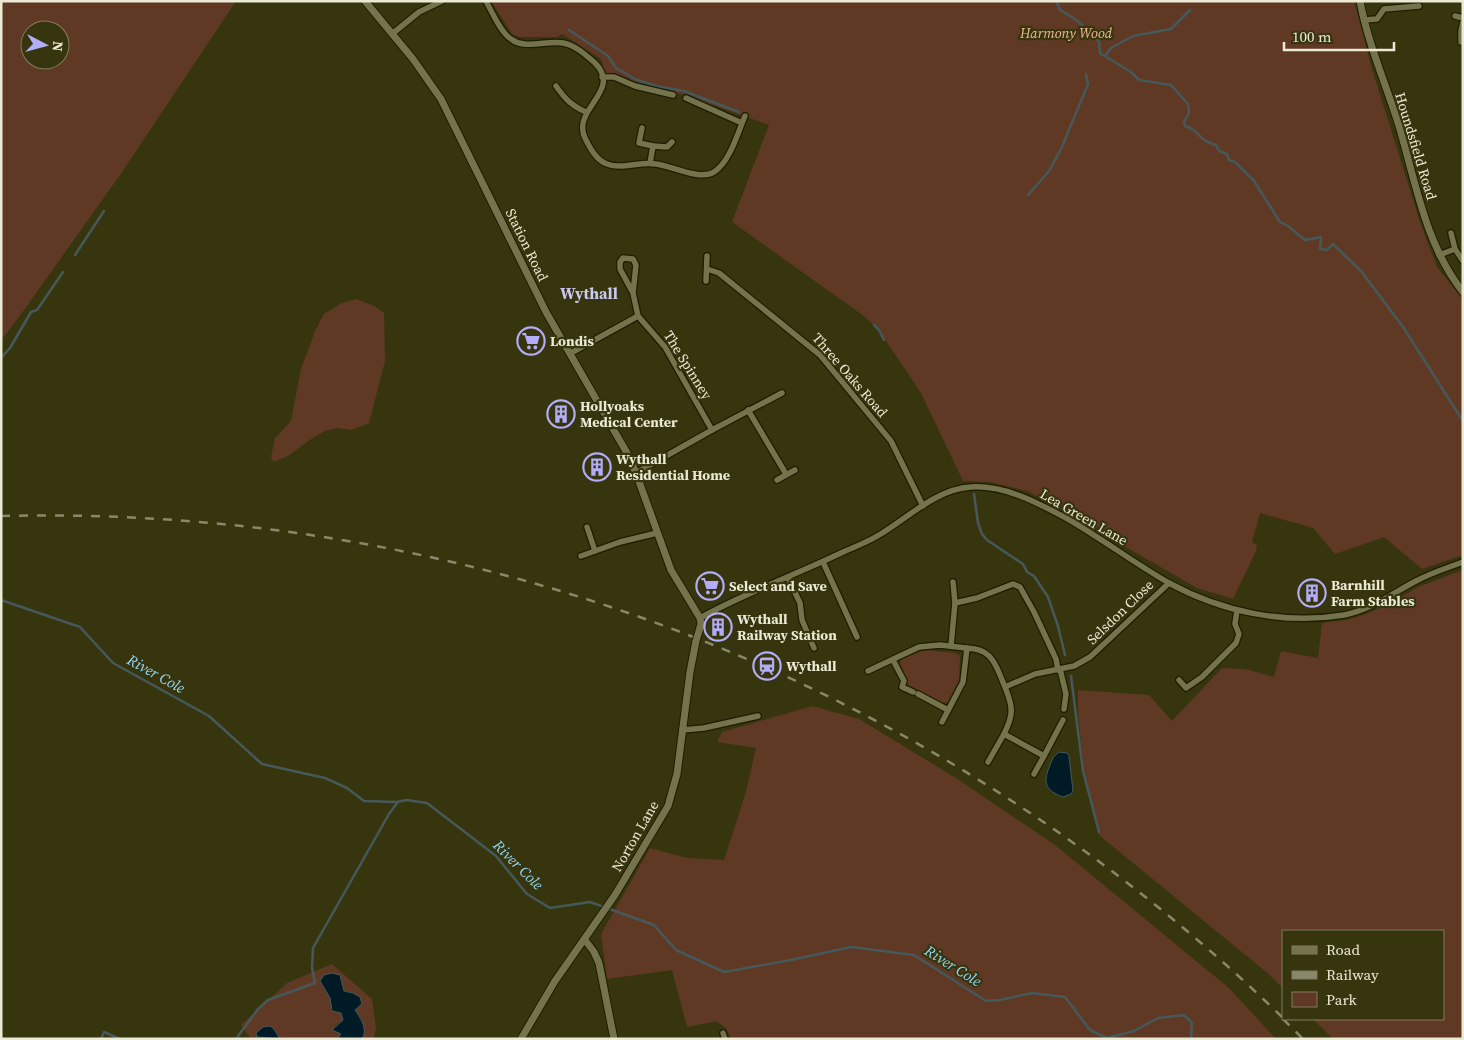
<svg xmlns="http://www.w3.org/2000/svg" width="1464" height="1040" viewBox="0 0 1464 1040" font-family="'Source Serif 4',serif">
<rect width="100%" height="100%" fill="#37350e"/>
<g fill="#603924" fill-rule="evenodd">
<path d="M 1,1 L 236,1 L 120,175 L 19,317 L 1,340 ZM 30,30 L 60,30 L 60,60 L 30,60 Z"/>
<polygon points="491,1 1354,1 1372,69 1420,222 1437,267 1463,300 1463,555 1422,569 1384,537 1335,554 1313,528 1260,513 1252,542 1257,545 1256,551 1233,599 1197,588 1105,535 1093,527 1027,491 990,482 963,481 921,393 878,329 864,316 732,222 769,125 687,96 605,74 601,59 562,34 557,37 520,37 512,34"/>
<polygon points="356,299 374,306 384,313 385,361 369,423 352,430 337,428 325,431 311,439 288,456 274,462 271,457 275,438 291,421 301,369 316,329 324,314 342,303"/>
<polygon points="1463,570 1463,1039 1333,1039 1313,1019 1443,1019 1443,931 1283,931 1283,988 1265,971 1099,835 1084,771 1078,713 1078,690 1149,695 1172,721 1222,668 1245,669 1274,677 1281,651 1318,658 1322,623 1347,620 1366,614 1395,601 1418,587"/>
<polygon points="925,650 955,653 960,656 959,680 948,702 942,703 906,684 906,677 900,664 902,659"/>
<polygon points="812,706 859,719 956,778 1055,845 1229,988 1276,1039 731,1039 726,1028 716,1021 687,1027 672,970 607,979 601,934 650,848 687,858 724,860 746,792 756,748 717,742 722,732"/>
<polygon points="332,964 372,999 376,1029 373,1039 362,1039 364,1036 361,1018 355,1010 353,993 343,990 342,983 320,981 330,998 331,1003 341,1013 344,1020 335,1025 335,1032 341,1034 337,1039 290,1039 287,1037 280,1039 274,1029 258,1037 267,1039 251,1039 241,1025 287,983"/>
</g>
<g fill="#001b26" stroke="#46595a">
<path d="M 1059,752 L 1067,753 L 1069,756 L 1073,791 L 1071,794 L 1063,797 C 1044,790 1043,782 1050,765 C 1052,759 1054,756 1059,752 Z"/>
<path d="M 332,973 L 340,975 L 344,991 L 353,993 L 360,997 L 362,1004 L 355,1010 C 361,1019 368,1029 362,1039 L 337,1039 L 341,1034 L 332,1030 L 343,1020 L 341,1013 L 332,1011 L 330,998 L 320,981 L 324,975 Z"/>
<polygon points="270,1026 274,1029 280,1039 257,1037 256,1033 263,1027"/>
</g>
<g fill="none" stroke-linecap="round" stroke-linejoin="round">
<g stroke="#46595a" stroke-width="2.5">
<polyline points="1056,1 1060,10 1075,19 1099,41 1100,53 1101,54"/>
<polyline points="569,30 608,56 616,68 635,79 656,86 684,91 739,112"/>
<path d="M 1103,55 L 1131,72 L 1139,80 L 1171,85 L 1188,104 L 1189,113 L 1184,122 L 1185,126 C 1200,130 1198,141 1216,145 L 1219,151 L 1227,154 L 1229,160 L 1235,162 L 1254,181 L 1280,222 L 1288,226 L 1305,240 L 1321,237 L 1320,249 L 1327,250 L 1333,244 L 1361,271 L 1403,327 L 1463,421"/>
<polyline points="1105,56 1111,48 1133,36 1171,29 1190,10"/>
<polyline points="1028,195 1049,171 1062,147 1088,84 1086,74"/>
<polyline points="75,255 104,211"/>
<polyline points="874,325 878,329"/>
<polyline points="879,330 884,340"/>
<polyline points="1,358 10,348 31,312 37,310 63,272"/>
<polyline points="974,494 978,523 982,534 987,540 1023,564 1027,572 1034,576 1048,597 1058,626 1065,655"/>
<polyline points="1,600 80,627 113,663 209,716 262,764 325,778 347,788 364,801 397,802 406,800 427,803 496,856 527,894 550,908 590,902 654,925 676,950 724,972 791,960 851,947 914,955 986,1001 1000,1000 1032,993 1065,997 1090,1030 1107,1038 1134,1031 1158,1018 1184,1015 1192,1023 1191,1039"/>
<polyline points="1071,676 1083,771 1099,832"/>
<polyline points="101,1039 104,1032 120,1039"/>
<polyline points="236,1039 258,1009 268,1000 315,983 312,968 313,948 389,814 397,803"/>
</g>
<g stroke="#1e1c01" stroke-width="8">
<g id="minor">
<path d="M 486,1 C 492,12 501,33 511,39 C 525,50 547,40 563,43 C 575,45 586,55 595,63 C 623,91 571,109 585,138 C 590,148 596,160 607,164 C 622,170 640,161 656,164 C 672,166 700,181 714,172 C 730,162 738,132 745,116"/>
<polyline points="1455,16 1463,18"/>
<polyline points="1364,20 1377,19 1384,9 1419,6"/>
<polyline points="392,34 419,12 442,1"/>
<polyline points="1461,42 1461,31 1463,22"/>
<polyline points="602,77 614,77 635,86 673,95"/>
<path d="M 556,86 C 565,99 572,106 586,112"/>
<polyline points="686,98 742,123"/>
<polyline points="642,128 639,143 653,146"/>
<polyline points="650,163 653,146 667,147 672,142"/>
<polyline points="1451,233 1455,249"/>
<polyline points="1439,255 1455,249 1463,261"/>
<polyline points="707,269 719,273 820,355 891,441 923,506"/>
<polyline points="706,281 707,256"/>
<polyline points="633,293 620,269 620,262 623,258 633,259 636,265 633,293 638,316"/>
<polyline points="571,353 638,316 665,347 712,430"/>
<polyline points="748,410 786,474"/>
<polyline points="636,473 712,430 782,393"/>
<polyline points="777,480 795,470"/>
<polyline points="587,527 595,551 620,542 657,533"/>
<polyline points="581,556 595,551"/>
<polyline points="823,562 857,637"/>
<polyline points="788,578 800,603 802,620 814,648"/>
<polyline points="953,582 955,603"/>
<path d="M 700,618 C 745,593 795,575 841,553 C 854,547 868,542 879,535 C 908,518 936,489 971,487 C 1005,485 1038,503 1066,518 C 1101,538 1134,563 1169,583 C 1222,612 1285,625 1344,615 C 1370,610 1393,593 1416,581 C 1431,573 1447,568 1463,562"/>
<polyline points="951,646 955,603 977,598 1013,584 1020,587 1034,612 1056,659 1058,670"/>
<polyline points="893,660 904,681 902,687 913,692"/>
<polyline points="1060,669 1066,694 1064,709"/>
<path d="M 868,671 L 919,647 L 940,645 L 975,649 C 994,652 998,671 1005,687 L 1035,674 L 1074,666 L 1090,657 L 1169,583"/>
<polyline points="1179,680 1186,688 1202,677 1236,643 1239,634 1235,624 1237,610"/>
<path d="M 1005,687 C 1013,707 1014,714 1004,734 L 1044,756 L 1063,720"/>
<polyline points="918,694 948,710"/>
<polyline points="942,722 963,682 967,648"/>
<polyline points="682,730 704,728 758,716"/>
<polyline points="988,762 1004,734"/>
<polyline points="1034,774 1044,756"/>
<polyline points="723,1033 725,1039"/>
</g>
</g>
<g stroke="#1e1c01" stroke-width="9">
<g id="tertiary">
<polyline points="365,1 413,59 441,99 546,312 627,453 636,473 671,570 700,618 701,624 699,631"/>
<path d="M 1360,1 C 1368,44 1386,84 1399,126 C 1416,183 1425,244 1463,292"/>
<polyline points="585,940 594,952 599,963 614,1039"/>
<polyline points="521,1039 555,981 615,895 668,806 677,774 690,672 696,641"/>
</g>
</g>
<use href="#minor" stroke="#74734b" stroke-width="5.5"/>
<use href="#tertiary" stroke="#74734b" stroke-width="7"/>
<g stroke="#8a886a" stroke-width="2.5" stroke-dasharray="9 9" stroke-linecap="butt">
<path d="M 1,516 C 481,504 939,683 1283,1018"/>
<polyline points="1283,1019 1303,1039"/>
</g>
<g stroke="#1e1c01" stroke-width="9" stroke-linecap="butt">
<polyline id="tertiary-bridge" points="696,641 699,631"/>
</g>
<use href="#tertiary-bridge" stroke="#74734b" stroke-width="7"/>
</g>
<defs>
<g id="supermarket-ring" transform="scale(1.4375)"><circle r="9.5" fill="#37350e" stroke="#b3adf9" stroke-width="1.5"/><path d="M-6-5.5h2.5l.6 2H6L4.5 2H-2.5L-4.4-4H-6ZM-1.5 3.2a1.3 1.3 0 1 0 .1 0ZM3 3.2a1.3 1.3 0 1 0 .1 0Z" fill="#b3adf9"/></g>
<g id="building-ring" transform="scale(1.4375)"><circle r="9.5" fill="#37350e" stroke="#b3adf9" stroke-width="1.5"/><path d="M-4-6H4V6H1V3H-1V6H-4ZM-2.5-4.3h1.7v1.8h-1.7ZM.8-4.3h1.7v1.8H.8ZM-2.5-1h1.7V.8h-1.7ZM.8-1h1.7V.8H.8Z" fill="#b3adf9"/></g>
<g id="station-ring" transform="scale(1.4375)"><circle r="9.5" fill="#37350e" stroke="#b3adf9" stroke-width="1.5"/><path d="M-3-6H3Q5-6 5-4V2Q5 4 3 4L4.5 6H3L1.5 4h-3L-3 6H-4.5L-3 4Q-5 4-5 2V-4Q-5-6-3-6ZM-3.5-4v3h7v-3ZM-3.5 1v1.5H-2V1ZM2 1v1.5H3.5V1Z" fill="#b3adf9"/></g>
</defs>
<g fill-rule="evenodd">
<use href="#supermarket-ring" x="531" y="341"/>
<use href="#building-ring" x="561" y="414"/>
<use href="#building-ring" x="597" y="467"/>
<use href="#supermarket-ring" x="710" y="586"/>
<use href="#building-ring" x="1312" y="593"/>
<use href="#building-ring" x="718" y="627"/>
<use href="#station-ring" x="767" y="666"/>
</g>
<g text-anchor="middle" stroke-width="4.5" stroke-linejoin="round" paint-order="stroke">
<g font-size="14" font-style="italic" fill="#f4b799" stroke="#37350e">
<text x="1066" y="38">Harmony Wood</text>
</g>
<g font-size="14" fill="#eaead5" stroke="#37350e">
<text transform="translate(1416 146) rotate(73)" y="5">Houndsfield Road</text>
<text transform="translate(527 245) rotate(64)" y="5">Station Road</text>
<text transform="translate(688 365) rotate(58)" y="5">The Spinney</text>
<text transform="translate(850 375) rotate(49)" y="5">Three Oaks Road</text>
<text transform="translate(1084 517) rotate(30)" y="5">Lea Green Lane</text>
<text transform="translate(1120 612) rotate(-44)" y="5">Selsdon Close</text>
<text transform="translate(635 836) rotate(-60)" y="5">Norton Lane</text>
</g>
<g font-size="14" font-weight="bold" fill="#eaead5" stroke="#37350e" text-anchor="start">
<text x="550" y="346">Londis</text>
<text x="580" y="411">Hollyoaks<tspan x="580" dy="16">Medical Center</tspan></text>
<text x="616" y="464">Wythall<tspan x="616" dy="16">Residential Home</tspan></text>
<text x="1331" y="590">Barnhill<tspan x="1331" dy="16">Farm Stables</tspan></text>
<text x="729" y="591">Select and Save</text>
<text x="737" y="624">Wythall<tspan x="737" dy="16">Railway Station</tspan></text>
<text x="786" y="671">Wythall</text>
</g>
<g font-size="15" font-style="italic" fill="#93d8f7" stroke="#37350e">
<text transform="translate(156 674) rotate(29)" y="5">River Cole</text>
<text transform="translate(518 865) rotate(45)" y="5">River Cole</text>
<text transform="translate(953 966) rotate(32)" y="5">River Cole</text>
</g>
<g font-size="16" font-weight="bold" fill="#ccc9f5" stroke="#37350e">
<text x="589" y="299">Wythall</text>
</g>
</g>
<rect width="1464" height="1040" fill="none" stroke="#eaead5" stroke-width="5"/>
<rect x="1282" y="930" width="162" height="90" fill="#37350e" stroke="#7f7d5e"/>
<rect x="1292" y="946" width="25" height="8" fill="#74734b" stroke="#7f7d5e"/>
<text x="1326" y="955" font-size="15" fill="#eaead5">Road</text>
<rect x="1292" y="971" width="25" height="8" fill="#8a886a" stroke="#7f7d5e"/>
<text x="1326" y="980" font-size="15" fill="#eaead5">Railway</text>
<rect x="1292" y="992" width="25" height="15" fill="#603924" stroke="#7f7d5e"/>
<text x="1326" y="1005" font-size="15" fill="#eaead5">Park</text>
<g transform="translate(45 45) rotate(96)"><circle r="24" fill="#37350e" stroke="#7f7d5e"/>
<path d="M0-4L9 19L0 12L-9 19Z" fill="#b3adf9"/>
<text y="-8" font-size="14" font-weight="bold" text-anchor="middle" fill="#eaead5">N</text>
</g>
<path d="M1284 42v8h110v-8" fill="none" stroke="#eaead5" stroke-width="2.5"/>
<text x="1292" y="42" font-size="15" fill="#eaead5" stroke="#37350e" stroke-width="4" paint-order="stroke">100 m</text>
</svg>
